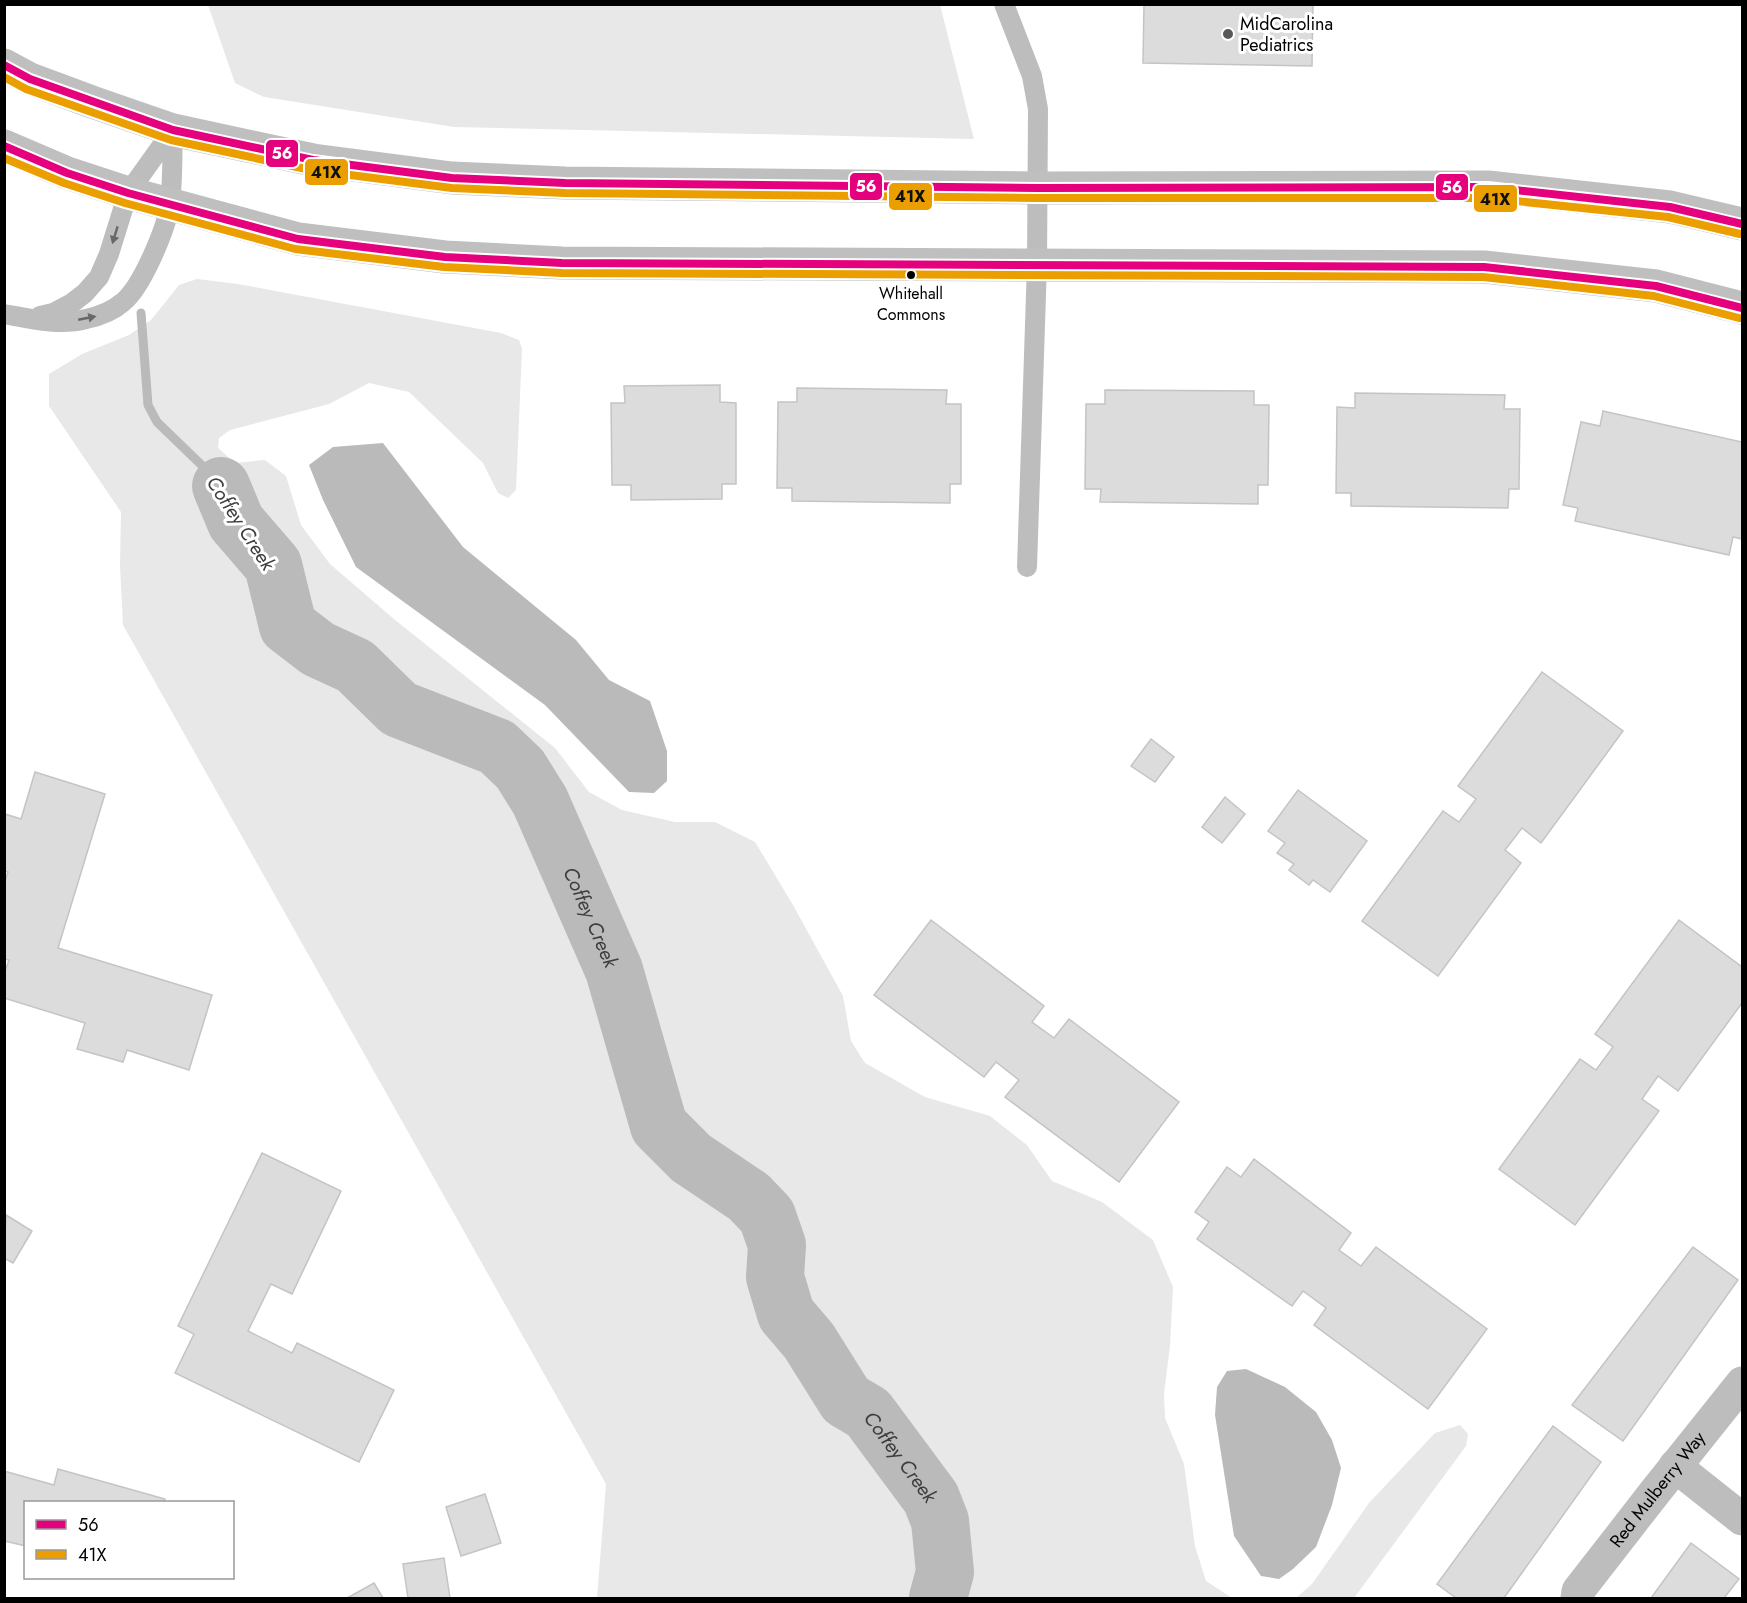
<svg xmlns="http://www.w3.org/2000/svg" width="1747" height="1603" viewBox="0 0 1747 1603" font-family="Jost,sans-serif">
<rect width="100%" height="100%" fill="#fff"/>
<g fill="#e8e8e8">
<polygon points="208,5 940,5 974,139 454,127 264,97 235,83"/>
<polygon points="197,279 238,284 501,333 519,340 522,349 516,490 508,498 498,493 483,463 409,392 369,383 329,404 230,430 219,438 218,448 235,463 265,460 286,476 301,525 330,564 394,619 555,748 589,792 622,810 675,822 715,822 755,842 793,905 843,996 851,1041 865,1063 925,1097 990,1116 1027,1145 1052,1181 1102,1202 1153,1240 1173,1287 1170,1346 1164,1394 1165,1418 1184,1464 1195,1546 1206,1581 1232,1598 597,1598 606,1484 123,625 120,566 121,512 49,406 49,374 82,354 129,335 151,320 179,285"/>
<polygon points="1460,1425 1468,1434 1466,1446 1354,1598 1296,1598 1312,1584 1369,1503 1435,1433"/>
</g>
<g fill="#bababa">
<polygon points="383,443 463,547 576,640 609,680 650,701 667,751 667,781 654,793 629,792 545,705 356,567 323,500 309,465 333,447"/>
<polygon points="1246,1369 1285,1387 1316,1412 1332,1440 1341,1468 1332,1505 1316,1547 1293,1569 1279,1579 1261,1576 1234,1536 1215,1415 1217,1387 1227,1371"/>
</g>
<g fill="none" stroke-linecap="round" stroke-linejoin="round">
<polyline stroke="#bababa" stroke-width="9" points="141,313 148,405 157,422 216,479 221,486"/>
<path stroke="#bababa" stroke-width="58" id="s1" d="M 221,486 L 236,522 L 273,565 L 288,626 L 318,649 L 355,666 L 399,709 L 497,747 L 520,769 L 540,801 L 614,970 L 659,1126 L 691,1158 L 749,1197 L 767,1216 L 777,1245 L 775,1277 L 786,1314 L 809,1341 L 846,1400 L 868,1413 L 931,1498 L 940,1521 L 945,1572 L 938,1598"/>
</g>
<g fill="#dcdcdc" stroke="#c4c4c4" stroke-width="1.5">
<polygon points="1144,4 1313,4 1312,66 1143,63"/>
<polygon points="720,385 720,402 736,403 736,484 722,484 722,499 631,500 631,485 612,485 611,403 625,403 624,386"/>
<polygon points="797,388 947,390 946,404 961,404 961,484 950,484 950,503 792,501 792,488 777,488 778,402 797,402"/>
<polygon points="1105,390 1254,391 1254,405 1269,405 1268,485 1258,485 1258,504 1100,502 1101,489 1085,489 1086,404 1105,404"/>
<polygon points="1355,393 1505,395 1504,409 1520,409 1519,489 1509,489 1508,508 1351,506 1351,493 1336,493 1337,407 1355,408"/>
<polygon points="1603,411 1742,442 1742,539 1733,537 1729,555 1575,521 1578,508 1563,505 1581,422 1600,426"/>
<polygon points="1542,672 1623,731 1541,843 1522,828 1505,850 1521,863 1438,976 1362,921 1443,811 1459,822 1476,799 1458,786"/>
<polygon points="1151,739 1174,757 1155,782 1131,766"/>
<polygon points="35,772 105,794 58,948 212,995 189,1070 127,1050 123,1062 77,1049 85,1023 4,998 4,974 9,960 4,959 4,884 8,872 4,871 4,816 5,814 21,819"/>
<polygon points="1298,790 1367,841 1330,892 1313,880 1309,885 1289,870 1294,864 1277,853 1285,843 1268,831"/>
<polygon points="1225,797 1245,814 1222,843 1202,827"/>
<polygon points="931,920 1044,1006 1032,1022 1054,1038 1069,1019 1179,1102 1119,1182 1005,1097 1019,1080 996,1062 984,1077 874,995"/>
<polygon points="1679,920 1742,967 1742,1003 1678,1091 1658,1076 1642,1099 1659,1111 1575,1225 1499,1169 1580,1059 1596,1070 1613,1047 1595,1034"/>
<polygon points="262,1153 341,1191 292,1294 271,1284 248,1331 292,1353 297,1343 394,1390 359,1462 175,1373 194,1334 178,1326"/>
<polygon points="1254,1159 1351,1233 1339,1250 1361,1266 1376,1247 1487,1329 1428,1409 1314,1325 1326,1308 1303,1291 1292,1306 1197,1239 1209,1222 1195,1212 1227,1167 1241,1177"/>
<polygon points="6,1215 32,1231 13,1263 4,1258"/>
<polygon points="1693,1247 1738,1280 1623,1441 1572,1405"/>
<polygon points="1553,1426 1601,1462 1504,1598 1456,1598 1437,1584"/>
<polygon points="58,1469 165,1499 164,1502 26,1502 26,1546 4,1541 4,1471 54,1485"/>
<polygon points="485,1494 501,1543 461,1556 446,1507"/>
<polygon points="1691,1543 1739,1579 1724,1598 1651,1598"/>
<polygon points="444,1558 450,1598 408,1598 403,1564"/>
<polygon points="374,1583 383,1598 347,1598"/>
</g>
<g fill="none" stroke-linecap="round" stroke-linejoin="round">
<g stroke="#bdbdbd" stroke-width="20">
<polyline points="1004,4 1032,76 1038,109 1037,264 1027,567"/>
<path d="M 4,314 C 31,319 60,326 86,319 C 100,316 113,311 123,302 C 142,287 167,227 170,203 C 173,180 172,154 173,130"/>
<polyline points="40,316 53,313 72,303 85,293 99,277 109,254 128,193 173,130"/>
</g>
<g stroke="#bdbdbd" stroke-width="33">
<polyline points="1675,1466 1742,1519"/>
<path id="s2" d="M 1577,1598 L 1578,1591 L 1655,1492 L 1742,1383"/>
</g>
<g stroke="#bfbfbf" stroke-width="33">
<polyline points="4,65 30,79 92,102 173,130 313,160 452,178 565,183 1038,188 1488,187 1670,207 1742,224"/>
<polyline points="4,146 67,173 128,193 298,239 445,257 562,263 1484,267 1656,286 1742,308"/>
</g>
<g stroke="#fff" stroke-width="12">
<g id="bus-1">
<polyline points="4,65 30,79 173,130 313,160 452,178 565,183 1038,188 1488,187 1670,207 1742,224"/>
<polyline points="4,146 67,173 128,193 298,239 445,257 562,263 1484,267 1656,286 1742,308"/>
</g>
</g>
<g stroke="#fff" stroke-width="12">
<g id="bus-2">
<polyline points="4,77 26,89 171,140 311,170 452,188 565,193 1038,198 1487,198 1668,217 1740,234"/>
<polyline points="4,158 64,183 125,203 295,249 444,267 562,273 1483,277 1654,296 1739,318"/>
</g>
</g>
<use href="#bus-1" stroke="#e5007d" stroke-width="8"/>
<use href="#bus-2" stroke="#eb9e00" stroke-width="8"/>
</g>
<defs><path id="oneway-solid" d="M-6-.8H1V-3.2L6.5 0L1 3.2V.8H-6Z" transform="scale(1.5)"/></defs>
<g fill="#686868">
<use href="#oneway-solid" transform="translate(115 235) rotate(107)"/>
<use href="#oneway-solid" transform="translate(87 318) rotate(-11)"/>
</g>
<circle fill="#595959" stroke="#fff" stroke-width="2" cx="1228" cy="34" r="6"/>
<circle fill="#000" stroke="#fff" stroke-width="2" cx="911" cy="275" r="5"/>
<g text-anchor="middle" stroke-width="6" stroke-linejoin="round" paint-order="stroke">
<g font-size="16" fill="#000" stroke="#fff">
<text x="911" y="299">Whitehall<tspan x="911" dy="21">Commons</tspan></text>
</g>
<g font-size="18" fill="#000" stroke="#fff" text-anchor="start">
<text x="1240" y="30">MidCarolina<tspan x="1240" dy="21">Pediatrics</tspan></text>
</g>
<g font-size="18" fill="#000" stroke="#fff">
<text dy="6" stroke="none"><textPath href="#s2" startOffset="136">Red Mulberry Way</textPath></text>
</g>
<g font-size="20" font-style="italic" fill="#3e3e3e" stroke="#fff">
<text transform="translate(241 523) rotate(57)" y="7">Coffey Creek</text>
<text dy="7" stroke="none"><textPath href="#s1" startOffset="600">Coffey Creek</textPath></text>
<text dy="7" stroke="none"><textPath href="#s1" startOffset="1248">Coffey Creek</textPath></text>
</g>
</g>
<g stroke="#fff" stroke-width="2">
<rect x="265" y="139" width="34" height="29" rx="6" fill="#e5007d"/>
<rect x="304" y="158" width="45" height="28" rx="6" fill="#eb9e00"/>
<rect x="849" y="172" width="34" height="29" rx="6" fill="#e5007d"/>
<rect x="1435" y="173" width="34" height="28" rx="6" fill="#e5007d"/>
<rect x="888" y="182" width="45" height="29" rx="6" fill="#eb9e00"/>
<rect x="1473" y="184" width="45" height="29" rx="6" fill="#eb9e00"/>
</g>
<g font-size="16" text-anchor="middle" font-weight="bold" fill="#fff">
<text x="282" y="159">56</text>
<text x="866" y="192">56</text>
<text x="1452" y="193">56</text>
</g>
<g font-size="16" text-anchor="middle" font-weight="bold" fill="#111">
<text x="326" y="178">41X</text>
<text x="910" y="202">41X</text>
<text x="1495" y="205">41X</text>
</g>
<rect width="1747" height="1603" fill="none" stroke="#000000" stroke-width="12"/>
<rect x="24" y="1501" width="210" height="78" fill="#ffffff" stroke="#999999" stroke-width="1.5"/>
<rect x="36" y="1520" width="30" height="9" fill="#e5007d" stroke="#999999" stroke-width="1.5"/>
<text x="78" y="1531" font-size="18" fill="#000000">56</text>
<rect x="36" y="1550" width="30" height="9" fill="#eb9e00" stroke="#999999" stroke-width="1.5"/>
<text x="78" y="1561" font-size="18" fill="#000000">41X</text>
</svg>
